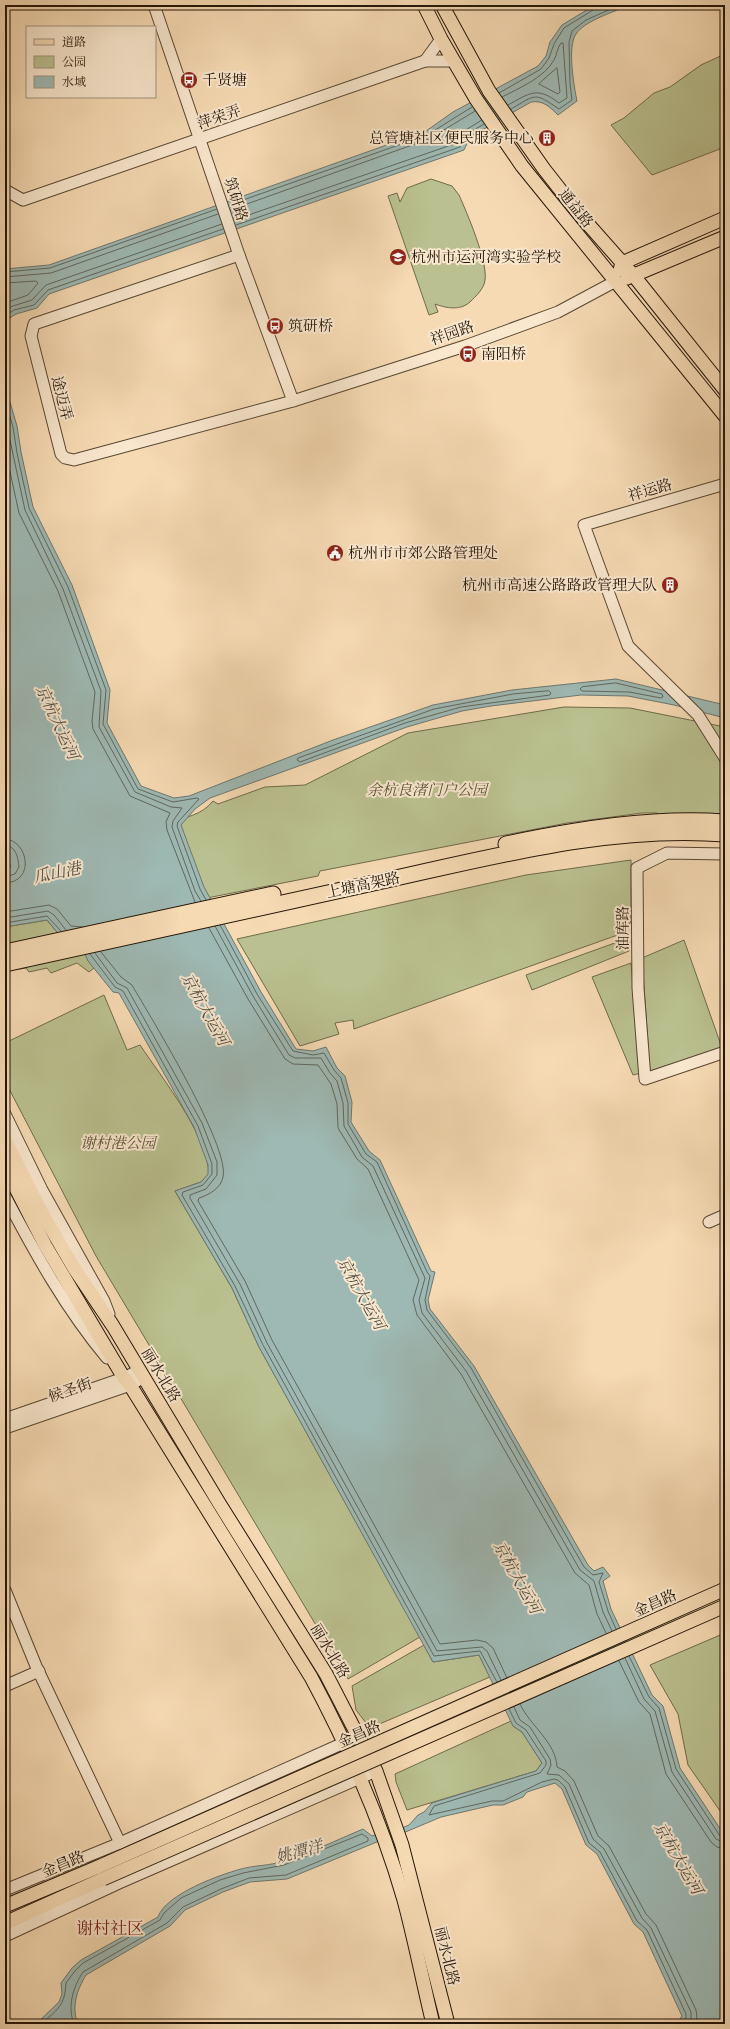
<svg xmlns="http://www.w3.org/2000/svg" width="730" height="2029" viewBox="0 0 730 2029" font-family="'EB Garamond','Noto Serif SC',serif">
<rect width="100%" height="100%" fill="#f6dab3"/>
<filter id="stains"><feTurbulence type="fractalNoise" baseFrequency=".005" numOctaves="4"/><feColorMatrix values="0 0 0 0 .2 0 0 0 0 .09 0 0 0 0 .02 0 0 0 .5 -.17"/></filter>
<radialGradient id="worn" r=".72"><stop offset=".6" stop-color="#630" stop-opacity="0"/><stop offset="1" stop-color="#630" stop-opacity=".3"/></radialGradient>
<g fill="#bac08f" stroke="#6e6a4b">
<polygon points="725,54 725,147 652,175 611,125 624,118 654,93 670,87 701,65"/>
<path d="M 431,179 L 452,186 L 459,195 C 467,213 488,262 485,280 C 484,289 476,296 470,302 C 460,311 446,308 435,304 L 438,312 L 429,315 L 388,196 L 397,193 L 400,202 L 407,188 Z"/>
<path d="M 564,707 L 630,708 L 725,727 L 725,816 L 658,817 L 657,813 L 642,813 L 567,823 L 320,871 L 318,876 L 202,899 L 167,822 C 185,818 202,815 213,801 L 218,804 L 265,787 L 305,785 L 408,733 Z"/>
<polygon points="631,860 631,921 626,932 354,1029 353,1020 335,1023 339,1034 300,1046 237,939 526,875"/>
<polygon points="47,920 66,943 79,941 94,968 89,972 77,963 51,973 47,968 29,972 26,968 5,971 5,927"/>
<polygon points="623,940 630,942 629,951 532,990 526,975"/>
<polygon points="684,940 722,1048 650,1071 642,958"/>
<polygon points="631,963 641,1073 633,1075 592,977"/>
<path d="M 104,995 L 127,1050 L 140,1045 C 162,1078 207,1134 209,1174 L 201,1182 L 175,1191 L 232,1288 L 259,1347 L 420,1637 L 348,1679 L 96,1256 L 5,1081 L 5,1043 Z"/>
<polygon points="725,1633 725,1818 688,1765 678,1714 650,1665"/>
<polygon points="424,1645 433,1662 479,1655 490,1677 370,1728 356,1710 352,1686"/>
<polygon points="511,1721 513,1726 522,1732 542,1763 536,1771 407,1810 396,1782 395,1774"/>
</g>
<g fill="#9eb9b4" stroke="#6d776f">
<path d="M 595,5 L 630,5 C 616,11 584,21 576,34 C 567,47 574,86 577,101 L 558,115 C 550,107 543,100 531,102 L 470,137 L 464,150 L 49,294 L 37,308 L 16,314 L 5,321 L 5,269 L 49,265 L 426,131 L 453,112 L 538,66 L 546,56 L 550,42 L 562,25 Z"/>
<path d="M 5,385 L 17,426 L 21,452 L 33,507 L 72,585 L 110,690 L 107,723 L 141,786 L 174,798 L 189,796 L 333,740 L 433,705 L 512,690 L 616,679 L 725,705 L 725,718 L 674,705 L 628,696 L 581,695 L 491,706 L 462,711 L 407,727 L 210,798 L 195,809 L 181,825 L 204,887 L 261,992 L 296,1049 L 313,1051 L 326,1047 L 337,1068 L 345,1076 L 352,1102 L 351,1122 L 369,1151 L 380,1160 L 431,1271 L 435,1272 L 428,1300 L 430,1309 L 474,1366 L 588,1565 L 594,1571 L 603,1567 L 610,1576 L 603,1581 L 611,1609 L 652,1695 L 663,1706 L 680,1768 L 725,1836 L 725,2024 L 671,2024 L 678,2022 L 682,2016 L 643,1932 L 634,1924 L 597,1854 L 586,1845 L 562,1789 L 555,1783 L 527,1792 L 523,1797 L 503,1805 L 493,1805 L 441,1817 L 396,1836 L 384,1839 L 287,1879 L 250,1882 L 223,1892 L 185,1910 L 170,1926 L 86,1975 C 77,1990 71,2007 78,2024 L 36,2024 L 59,2002 L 62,1994 L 61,1983 L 72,1968 L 81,1960 L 158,1917 C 166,1894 219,1875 241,1869 C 255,1865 270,1866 283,1861 C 310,1853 337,1840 363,1829 L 372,1836 L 389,1830 L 397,1830 L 409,1825 L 418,1815 L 424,1812 L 432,1803 L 536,1771 L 542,1763 L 522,1732 L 513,1726 L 479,1655 L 433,1662 L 259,1347 L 232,1288 L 175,1191 L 201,1182 L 208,1174 L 208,1165 L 194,1127 L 119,993 L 113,992 L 88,961 L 79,941 L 66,943 L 47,920 L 5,927 L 5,868 L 11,867 L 5,849 Z"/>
</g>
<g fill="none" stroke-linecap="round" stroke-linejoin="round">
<g stroke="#60675e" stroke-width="1">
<polygon points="557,68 560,92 558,94 539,84"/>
<polyline points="499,93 541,69 549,58 554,44 564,28 593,10 595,5"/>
<path d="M 502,97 C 519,88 544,78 554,60 C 557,55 557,48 561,43 L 563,43 L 567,98 L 559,103 C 537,86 530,93 508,105"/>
<path d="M 511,109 C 537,94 534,92 559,109 L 572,100 L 570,84 L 569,42 L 572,31 L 586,20 L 620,5"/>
<polyline points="229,205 427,135 472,107"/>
<polyline points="230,210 429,139 475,111"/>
<polyline points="234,220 457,143 464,131 482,120"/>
<polyline points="236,225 460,147 467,134 484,124"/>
<polyline points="5,272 50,268 217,209"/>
<polyline points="5,277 51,273 218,214"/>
<polyline points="5,283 36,281 38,283 28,295 5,303"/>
<polyline points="5,310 13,306 32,300 46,285 222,224"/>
<polyline points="5,316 14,310 34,305 48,290 223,229"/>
<polyline points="5,400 13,427 17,453 29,508 68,587 106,690 103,724 138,789 173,802 197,798 199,799 178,822 177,826 200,889 206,900"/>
<polyline points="5,417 25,510 63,589 101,691 99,727 135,792 171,807 182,808 173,821 172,827 195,891 201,901"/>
<polyline points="5,449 19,513 58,591 95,692 92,721 93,729 130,796 170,813 166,822 167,830 195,902"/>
<polygon points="616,683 662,694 663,697 661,698 629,692 582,691 580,689 582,687"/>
<polygon points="549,691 551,693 550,695 461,707 405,723 300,762 297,760 298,758 434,709 513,694"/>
<path d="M 5,839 C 28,840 36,882 5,883"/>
<path d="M 5,845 C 16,846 18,857 19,867 L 15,874 L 5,877"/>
<polyline points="5,912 49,905 57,909 71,926 83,927"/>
<polyline points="5,918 48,911 54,915 66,930"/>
<polyline points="5,923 47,916 61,931"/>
<polyline points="220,925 257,994 293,1051 313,1055 324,1053 334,1070 341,1078 348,1103 348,1124 366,1154 377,1162 427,1272 430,1276 425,1300 427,1310 471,1368 584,1567 593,1575 603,1573 599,1582 608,1611 616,1629"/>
<polyline points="215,926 253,996 289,1055 295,1058 321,1058 330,1073 337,1081 343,1103 344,1126 362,1157 373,1166 425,1278 419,1300 422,1313 466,1371 580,1570 594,1581 603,1612 612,1631"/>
<polyline points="209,928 248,999 285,1059 293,1064 318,1065 331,1084 337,1104 338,1128 357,1159 368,1169 419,1280 413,1300 417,1315 461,1374 575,1573 589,1585 597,1614 606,1633"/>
<path d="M 101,952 L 121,977 L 132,985 C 151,1018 230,1146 223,1177 C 221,1188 209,1195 199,1198 L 198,1201 L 245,1281 L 272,1340 L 440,1644 L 477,1640 L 486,1642 L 493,1648 L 507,1678"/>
<polyline points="95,953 117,983 127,988 202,1123 217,1162 217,1175 206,1189 190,1195 190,1198 240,1284 267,1343 437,1651 482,1647 487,1651 501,1680"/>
<polyline points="90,954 115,987 123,991 198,1126 212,1164 212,1174 203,1185 183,1192 182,1195 235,1286 263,1345 434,1656 480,1651 497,1682"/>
<polyline points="629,1656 649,1697 659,1708 676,1769 720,1836 725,1838"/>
<polyline points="625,1658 644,1699 655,1711 672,1772 716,1839 725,1843"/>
<polyline points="619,1661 639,1702 650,1714 666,1774 711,1842 717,1847 725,1849"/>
<path d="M 520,1704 C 530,1726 556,1742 557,1767 L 565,1771 L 574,1781 L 598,1836 L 609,1846 L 646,1914 L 656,1925 L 696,2010 L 697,2017 L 695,2024"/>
<polyline points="514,1707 520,1720 530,1727 550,1759 551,1765 547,1774 559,1775 569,1784 593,1839 604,1849 642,1918 651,1928 691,2012 691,2018 688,2024"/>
<polyline points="509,1709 516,1723 526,1730 546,1761 546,1765 540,1773 434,1806 429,1815 492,1801 503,1801 542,1782 554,1779 558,1780 565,1787 589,1843 600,1852 637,1921 647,1930 686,2014 686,2018 682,2024"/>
<path d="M 41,2024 C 57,2010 65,2006 66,1983 L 75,1971 L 83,1963 L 160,1920 L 164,1913 L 181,1898 L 220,1880 L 243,1873 L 284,1865 L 362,1834 L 368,1838 L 368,1841 L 286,1875 L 249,1878 L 221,1889 L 183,1907 L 167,1923 L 83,1972 C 73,1987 67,2007 74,2024"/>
</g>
<g stroke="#584632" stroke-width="13">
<g id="minor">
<polyline points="154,5 239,255 293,401"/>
<polyline points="425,61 441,39"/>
<polyline points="5,190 23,200 425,61 454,61"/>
<polyline points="239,255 34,324 31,336 61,454 65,458 74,460 293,401 465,346 558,312 616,281"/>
<polyline points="725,484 584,525 628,646 698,715 725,758"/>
<polyline points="725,854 667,853 637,868 638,988 645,1079 725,1052"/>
<polyline points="5,1114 42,1190 104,1301 109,1314"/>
<path d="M 5,1196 C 35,1253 66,1309 107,1358"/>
<polyline points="709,1222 725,1215"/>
<polyline points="5,1419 124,1378 139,1370"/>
<polyline points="5,1428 130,1385 144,1377"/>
<polyline points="5,1590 36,1666 120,1843"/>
<polyline points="5,1686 39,1671"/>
<polyline points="5,1890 120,1843 357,1737"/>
<polyline points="5,1936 119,1883 376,1771"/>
</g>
</g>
<g stroke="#231507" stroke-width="15">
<g id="major">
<polyline points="424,5 441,39 476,99 522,166 725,416"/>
<polyline points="442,5 489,91 544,169 580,215 634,276 725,390"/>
<polyline points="620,270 622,263 725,218"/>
<polyline points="627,278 725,237"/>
<polyline points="5,1140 43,1215 74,1268 113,1326 219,1503 326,1674 376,1771 402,1845 448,2024"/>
<path d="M 5,1167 L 45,1245 L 124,1378 L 130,1385 L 311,1677 C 349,1748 382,1823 404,1900 C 415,1941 423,1983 433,2024"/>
<polyline points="5,1906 98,1867"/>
<polyline points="5,1923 103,1879"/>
</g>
</g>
<g stroke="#231507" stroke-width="17">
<g id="highway">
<path d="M 506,844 C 578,829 651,817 725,822"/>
<polyline points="5,952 273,894"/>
<path d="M 5,964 C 132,936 259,908 387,880 C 496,856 612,825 725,834"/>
</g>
</g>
<use href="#minor" stroke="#f9e7ce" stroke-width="11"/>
<use href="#major" stroke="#f6dab3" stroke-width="13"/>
<use href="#highway" stroke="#f6dab3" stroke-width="15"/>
<g stroke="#231507" stroke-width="15" stroke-linecap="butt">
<g id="major-bridge">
<polyline points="98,1867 725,1589"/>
<polyline points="103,1879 725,1606"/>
</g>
</g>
<use href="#major-bridge" stroke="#f6dab3" stroke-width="13"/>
</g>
<defs>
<g id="bus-disc" transform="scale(0.9)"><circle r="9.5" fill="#8f2418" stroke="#f9e7ce"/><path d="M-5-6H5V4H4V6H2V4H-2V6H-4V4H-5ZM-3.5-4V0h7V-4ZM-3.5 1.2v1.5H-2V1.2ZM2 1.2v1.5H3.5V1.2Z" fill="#fff"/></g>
<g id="building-disc" transform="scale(0.9)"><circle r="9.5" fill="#8f2418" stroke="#f9e7ce"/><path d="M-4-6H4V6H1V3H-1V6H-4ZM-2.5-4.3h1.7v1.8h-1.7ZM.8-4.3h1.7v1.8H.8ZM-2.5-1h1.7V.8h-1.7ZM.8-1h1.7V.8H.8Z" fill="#fff"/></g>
<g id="school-disc" transform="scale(0.9)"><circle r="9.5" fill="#8f2418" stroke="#f9e7ce"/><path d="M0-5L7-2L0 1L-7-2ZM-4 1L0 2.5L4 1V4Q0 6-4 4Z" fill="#fff"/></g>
<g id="civic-disc" transform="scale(0.9)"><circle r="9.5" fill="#8f2418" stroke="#f9e7ce"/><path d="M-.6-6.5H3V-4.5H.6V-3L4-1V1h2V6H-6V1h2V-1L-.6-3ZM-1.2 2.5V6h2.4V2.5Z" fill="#fff"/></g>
</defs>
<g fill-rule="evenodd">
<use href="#bus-disc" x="189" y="80"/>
<use href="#building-disc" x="547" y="138"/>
<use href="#school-disc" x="398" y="257"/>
<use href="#bus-disc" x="275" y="326"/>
<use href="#bus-disc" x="468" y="354"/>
<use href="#civic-disc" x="335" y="553"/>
<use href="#building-disc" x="670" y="585"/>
</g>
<g text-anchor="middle" stroke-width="4" stroke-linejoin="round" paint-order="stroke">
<g font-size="15" fill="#231507" stroke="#f9e7ce" text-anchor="start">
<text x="202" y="85">千贤塘</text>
<text x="534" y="143" text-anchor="end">总管塘社区便民服务中心</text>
<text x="411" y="262">杭州市运河湾实验学校</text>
<text x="288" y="331">筑研桥</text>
<text x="481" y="359">南阳桥</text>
<text x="348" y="558">杭州市市郊公路管理处</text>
<text x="657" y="590" text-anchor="end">杭州市高速公路路政管理大队</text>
</g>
<g font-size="15" fill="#231507" stroke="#f9e7ce">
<text transform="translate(219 117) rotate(-19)" y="5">萍荣弄</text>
<text transform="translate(236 199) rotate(72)" y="5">筑研路</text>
<text transform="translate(576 208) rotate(51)" y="5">通益路</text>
<text transform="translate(452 333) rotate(-19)" y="5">祥园路</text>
<text transform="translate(62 398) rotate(76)" y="5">途迈弄</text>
<text transform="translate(650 490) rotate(-16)" y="5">祥运路</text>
<text transform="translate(363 885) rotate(-12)" y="5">上塘高架路</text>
<text transform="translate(623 928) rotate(-90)" y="5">油库路</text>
<text transform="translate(161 1375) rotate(59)" y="5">丽水北路</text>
<text transform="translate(70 1390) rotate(-19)" y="5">候圣街</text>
<text transform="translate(655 1603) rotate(-24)" y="5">金昌路</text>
<text transform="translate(330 1651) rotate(59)" y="5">丽水北路</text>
<text transform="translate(359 1734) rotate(-24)" y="5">金昌路</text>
<text transform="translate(63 1864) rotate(-23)" y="5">金昌路</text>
<text transform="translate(447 1956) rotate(76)" y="5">丽水北路</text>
</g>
<g font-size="15" font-style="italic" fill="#585137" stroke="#f9e7ce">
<text x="427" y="795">余杭良渚门户公园</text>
<text x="118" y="1148">谢村港公园</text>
</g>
<g font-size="16" font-style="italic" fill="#4e4e44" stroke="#f9e7ce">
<text transform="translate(58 722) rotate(65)" y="6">京杭大运河</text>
<text transform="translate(57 872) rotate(-12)" y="6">瓜山港</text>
<text transform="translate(206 1009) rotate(61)" y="6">京杭大运河</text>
<text transform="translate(362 1293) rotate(61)" y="6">京杭大运河</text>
<text transform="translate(518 1577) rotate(61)" y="6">京杭大运河</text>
<text transform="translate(299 1851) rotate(-15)" y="6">姚潭洋</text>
<text transform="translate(679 1858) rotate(60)" y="6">京杭大运河</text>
</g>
<g font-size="17" fill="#7a1f14" stroke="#f9e7ce">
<text x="110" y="1934">谢村社区</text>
</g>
</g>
<rect width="730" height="2029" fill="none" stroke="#f6dab3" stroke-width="20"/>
<rect x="6" y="6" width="718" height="2017" fill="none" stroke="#231507" stroke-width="2"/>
<rect x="10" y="10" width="710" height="2009" fill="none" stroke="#231507"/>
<rect x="26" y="26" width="130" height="72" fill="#f9e7ce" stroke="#a3937e"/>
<rect x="34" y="39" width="20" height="6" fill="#f6dab3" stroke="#a3937e"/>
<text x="62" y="46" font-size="12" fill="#231507">道路</text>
<rect x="34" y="56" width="20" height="12" fill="#bac08f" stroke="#a3937e"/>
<text x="62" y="66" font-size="12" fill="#231507">公园</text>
<rect x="34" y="76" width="20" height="12" fill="#9eb9b4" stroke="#a3937e"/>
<text x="62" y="86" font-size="12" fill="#231507">水域</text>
<rect width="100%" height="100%" filter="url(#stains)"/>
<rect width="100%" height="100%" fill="url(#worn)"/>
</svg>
